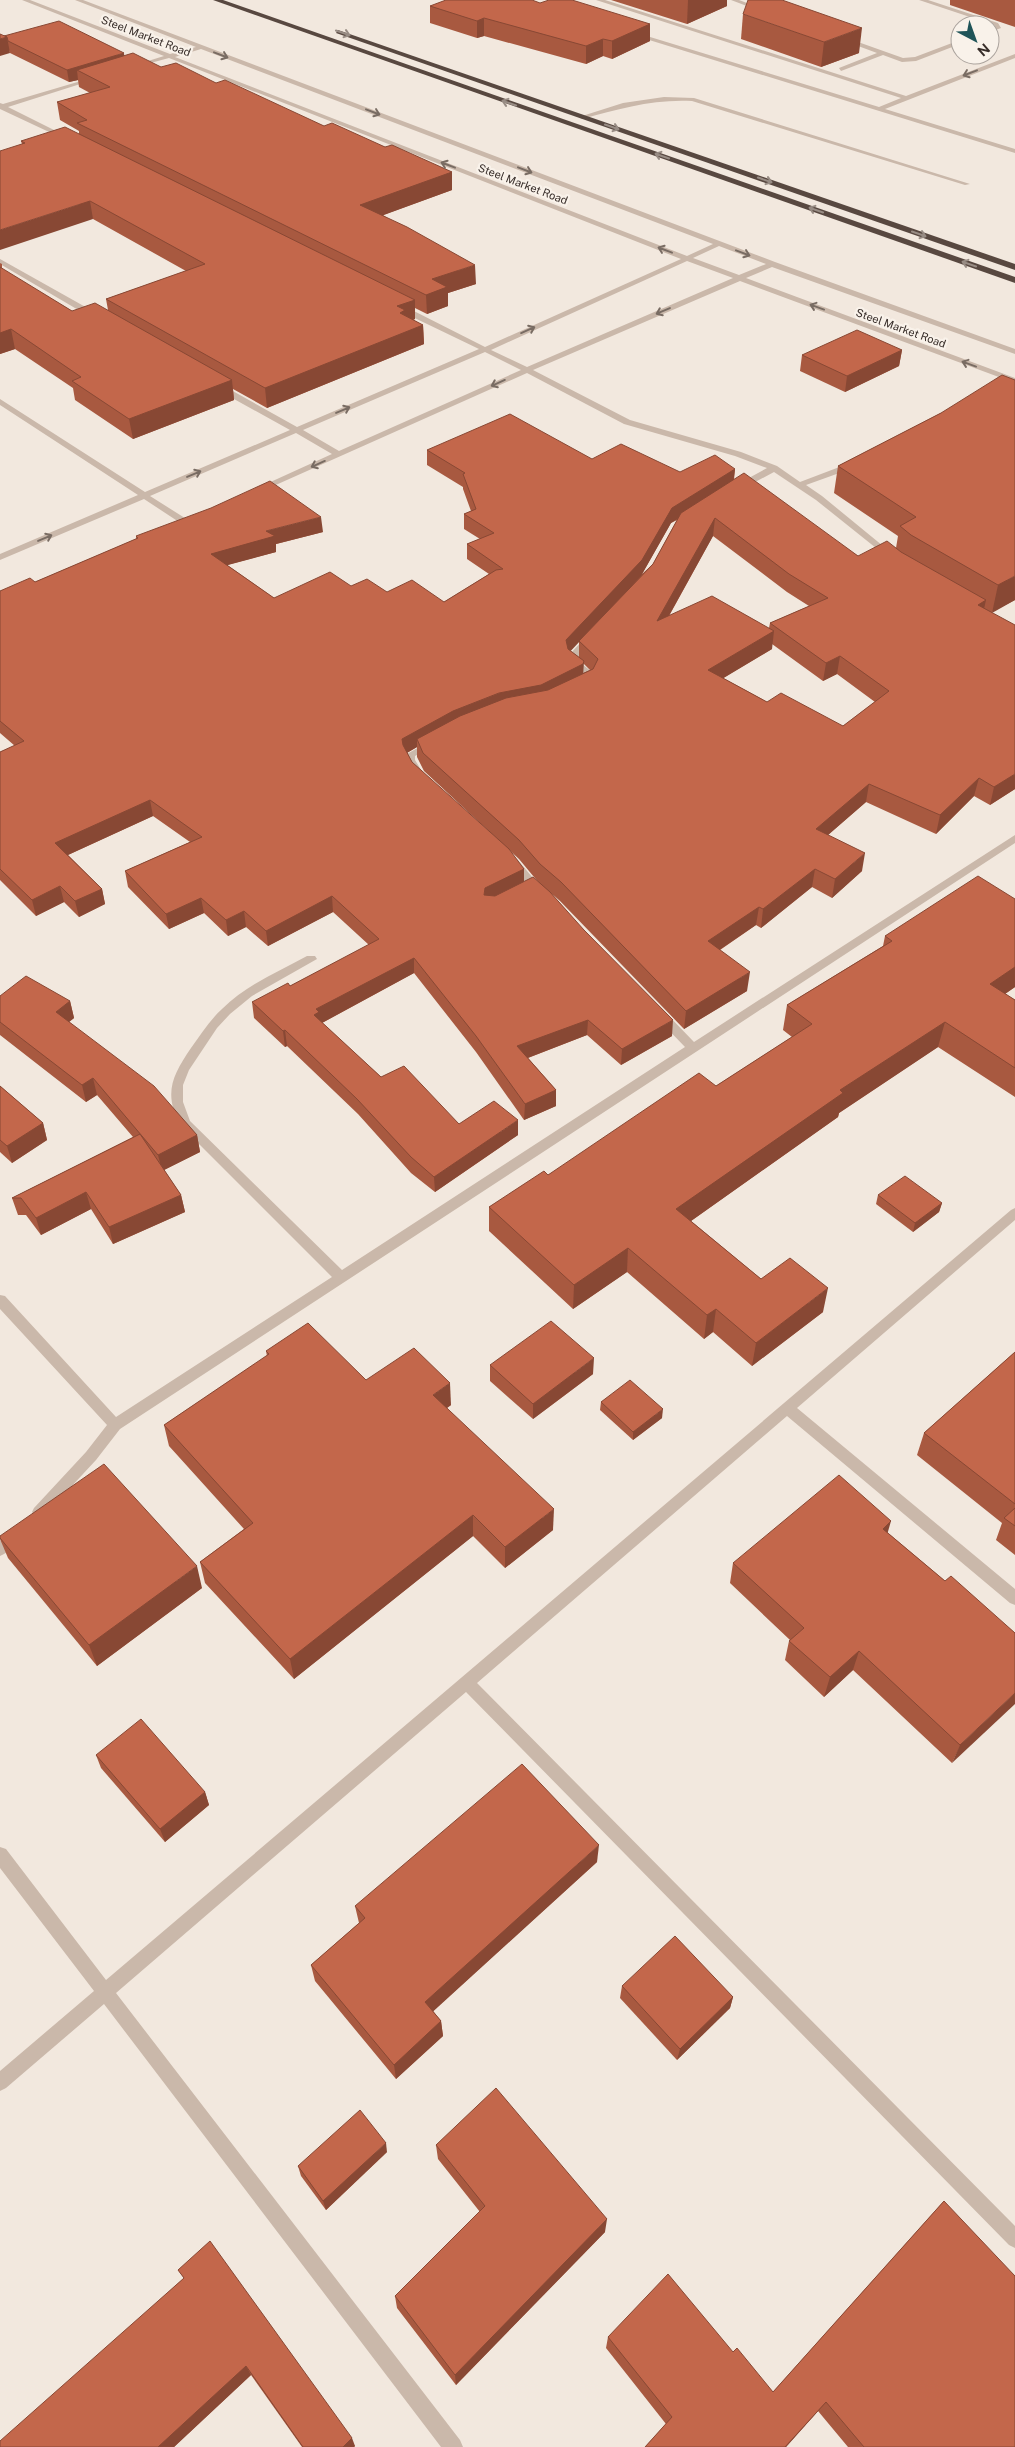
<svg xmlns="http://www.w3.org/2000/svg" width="1015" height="2447" viewBox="0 0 1015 2447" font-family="'Public Sans',sans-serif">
<rect width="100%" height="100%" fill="#f2e8de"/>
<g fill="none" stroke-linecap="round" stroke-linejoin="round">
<g fill="#cab8aa" fill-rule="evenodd">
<path d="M 22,0 L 30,0 L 170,54 L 196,47 L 75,0 L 83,0 L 775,262 L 1015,349 L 1015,354 L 772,267 L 746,278 L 1015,378 L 1015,383 L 740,281 L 533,370 L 630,420 L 741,452 L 777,466 L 800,482 L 850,463 L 856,463 L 856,467 L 806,485 L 822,496 L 894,555 L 895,557 L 891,560 L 816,500 L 774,472 L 742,489 L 736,489 L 736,485 L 767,468 L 735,456 L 624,424 L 527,373 L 260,492 L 253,490 L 332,454 L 296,433 L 150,496 L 188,520 L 188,524 L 182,524 L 144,499 L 0,560 L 0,554 L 138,495 L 0,405 L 0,399 L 145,492 L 290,430 L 216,389 L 216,385 L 222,385 L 297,427 L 479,349 L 398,310 L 398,306 L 404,306 L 485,347 L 681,259 L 169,58 L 132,68 L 132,66 L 164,56 ZM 201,49 L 713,244 L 687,256 L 175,57 ZM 719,246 L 766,264 L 739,275 L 693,258 ZM 687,261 L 733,278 L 527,367 L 491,350 ZM 485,352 L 521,370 L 339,451 L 303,430 Z"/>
<polygon points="596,0 605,0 906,96 1015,54 1015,58 885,109 1015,149 1015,153 633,35 633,33 637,33 879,107 901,98"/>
<polygon points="731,0 739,0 765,10 760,11"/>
<polygon points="919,0 928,0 998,23 1001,28 990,32 990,28 995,27 994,25"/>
<polygon points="844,37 903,58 915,57 960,40 960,44 916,61 902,62 883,55 841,71 839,68 877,53 842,40"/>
<polygon points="91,78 96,79 8,107 68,137 68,139 64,139 0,109 0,103 3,104"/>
<path d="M 664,97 L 694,98 L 970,184 L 965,185 L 692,101 C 653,99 619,109 582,119 L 579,117 L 623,103 Z"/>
<polygon points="0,259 98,314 99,316 92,318 0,264"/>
<polygon points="591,634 596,637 577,658 577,660 592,672 596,678 590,685 587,686 582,683 586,678 585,676 569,663 567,657 588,635"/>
<polygon points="432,740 437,743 435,745 415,756 415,760 423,773 422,775 414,775 405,760 405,755"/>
<path d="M 1015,835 L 1015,843 L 120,1429 L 96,1460 L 44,1516 L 39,1518 L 34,1516 L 32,1512 L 34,1508 L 86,1452 L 107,1425 L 0,1309 L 0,1295 L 5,1296 L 116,1417 L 332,1277 L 181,1126 C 163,1094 172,1076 191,1048 C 201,1034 210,1020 222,1009 C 246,985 278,972 307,956 L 315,956 L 317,959 L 252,996 L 230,1014 L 217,1028 L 189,1070 L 183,1085 L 183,1102 L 190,1121 L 342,1270 L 685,1047 L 658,1019 L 656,1016 L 658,1013 L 666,1013 L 694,1042 Z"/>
<polygon points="513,858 517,859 538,884 538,888 530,888 509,863 508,861"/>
<polygon points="1015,1208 1015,1220 797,1408 1015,1589 1015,1605 1010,1603 787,1416 477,1683 1015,2226 1015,2248 1009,2245 466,1692 116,1993 460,2440 463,2447 441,2447 104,2004 6,2088 0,2091 0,2071 94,1991 0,1868 0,1847 6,1849 106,1980 1011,1210"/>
<path d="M 14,1530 L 19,1532 L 21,1536 C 17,1544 8,1553 0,1556 L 0,1541 L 9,1532 Z"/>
</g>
<g fill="#584840" fill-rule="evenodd">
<polygon points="213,0 223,0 1015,277 1015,283"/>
<polygon points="338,30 1015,264 1015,270 336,33"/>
</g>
</g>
<g fill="#a85940" fill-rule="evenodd">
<polygon points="611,0 727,0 727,6 687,24"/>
<polygon points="950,0 1015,0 1015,27 950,5"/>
<polygon points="540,3 650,24 650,41 612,59 603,56 586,64 484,36 477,38 430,23 430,6"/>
<polygon points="743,14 859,53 821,67 741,39"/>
<polygon points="4,36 124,56 161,67 216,83 324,126 385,147 452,172 452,190 383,215 476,284 448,293 448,306 427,314 415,308 415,319 413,320 423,325 424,344 267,408 233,389 234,400 133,439 75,400 73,388 15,349 0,354 0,263 2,264 2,269 72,311 108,310 106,299 186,271 93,219 22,144 21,141 79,134 79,131 60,120 57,102 90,93 79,87 78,80 69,82 10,53"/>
<polygon points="902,350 899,366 845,392 800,371 802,355"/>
<path d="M 941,413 L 1015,600 L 992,612 L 1015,789 L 990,805 L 974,796 L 936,834 L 866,802 L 828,835 L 862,871 L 832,898 L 812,887 L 761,928 L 756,925 L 720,950 L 747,991 L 684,1029 L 560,901 L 551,893 L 672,1036 L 621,1065 L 587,1035 L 528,1058 L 556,1090 L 556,1106 L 524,1120 L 476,1052 L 414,973 L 322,1023 L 381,1077 L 459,1124 L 518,1135 L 435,1192 L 411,1173 L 358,1114 L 287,1046 L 285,1047 L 254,1018 L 252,1002 L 290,986 L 369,945 L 333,912 L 268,946 L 246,927 L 228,936 L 204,913 L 169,929 L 128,887 L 125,871 L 190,842 L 153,816 L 68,855 L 102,889 L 105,904 L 79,917 L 64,902 L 36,916 L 0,880 L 0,752 L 15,746 L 0,733 L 0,591 L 35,582 L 136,539 L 136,536 L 323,532 L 276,544 L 276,552 L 227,565 L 274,598 L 351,586 L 387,592 L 444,602 L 489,574 L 467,559 L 467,544 L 480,539 L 464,529 L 464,514 L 471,511 L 463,489 L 463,487 L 427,465 L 427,450 L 592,459 L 680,472 L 735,469 L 734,480 L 858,556 L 896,548 L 898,536 L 834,493 L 838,466 ZM 677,520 L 653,564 L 642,574 L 671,523 ZM 713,536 L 787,592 L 809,606 L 770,623 L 769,628 L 669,616 ZM 579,641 L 579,657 L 570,651 ZM 772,644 L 823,681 L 837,674 L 875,702 L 843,726 L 767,702 L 723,678 L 772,649 ZM 583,663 L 590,670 L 583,673 ZM 417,747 L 417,757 L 424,771 L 519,859 L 539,883 L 524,882 L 524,869 L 412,762 L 407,753 Z"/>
<polygon points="1015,899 1015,987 1005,994 1015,1000 1015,1097 938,1047 839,1113 838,1117 691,1221 761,1279 823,1312 752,1366 713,1332 704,1339 627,1272 573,1309 489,1231 489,1207 548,1175 716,1086 792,1037 783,1030 787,1005 883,946 885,936"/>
<polygon points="0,996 70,1001 74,1018 69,1022 197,1135 200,1152 164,1170 181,1195 185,1212 113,1244 91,1209 41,1235 26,1215 18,1215 12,1198 133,1137 97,1095 86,1102 0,1035"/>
<polygon points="0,1086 43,1123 47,1140 12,1163 0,1152"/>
<polygon points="878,1195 942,1203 939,1212 913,1232 876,1204"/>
<polygon points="266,1351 451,1405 447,1408 553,1530 505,1568 473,1536 294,1679 205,1583 200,1562 244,1529 169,1446 164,1425 267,1356"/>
<polygon points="1015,1352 1015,1555 996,1540 1002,1523 917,1455 924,1433"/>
<polygon points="490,1365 593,1374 533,1419 490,1381"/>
<polygon points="601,1402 662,1418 633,1440 600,1410"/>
<polygon points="888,1533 945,1581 1015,1633 952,1763 853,1670 824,1697 785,1660 789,1641 790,1640 730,1583 733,1563"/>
<polygon points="0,1536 202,1588 97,1666 8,1558 0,1539"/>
<polygon points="96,1755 205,1792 209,1805 165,1842 101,1768"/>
<polygon points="597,1862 433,2011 441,2021 443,2036 396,2079 315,1981 311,1965 359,1923 355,1906"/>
<polygon points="622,1986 733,1997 730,2008 677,2060 620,1998"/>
<polygon points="436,2145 605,2232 456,2385 397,2308 395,2296 480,2212 438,2159"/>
<polygon points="387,2152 326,2210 301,2176 298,2166"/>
<polygon points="944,2201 1015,2447 848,2447 818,2411 786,2447 645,2447 666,2424 606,2348 608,2337 733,2352 773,2392"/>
<polygon points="178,2270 355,2446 354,2447 302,2447 251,2375 174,2447 0,2447 184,2278"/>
</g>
<g fill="#884834">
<polygon points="688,0 727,0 727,6 687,24"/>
<polygon points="484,18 484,36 477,38 477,21"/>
<polygon points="650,24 650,41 612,59 612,41"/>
<polygon points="862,28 859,53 821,67 824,42"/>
<polygon points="7,37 10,53 0,56 0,39"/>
<polygon points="603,39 603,56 586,64 586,46"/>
<polygon points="124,53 125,66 77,70 78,80 69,82 67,70"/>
<polygon points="452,172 452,190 362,223 360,205"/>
<polygon points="90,201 93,219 0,250 0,230"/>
<polygon points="475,265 476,284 448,293 448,306 427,314 426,295 432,279"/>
<polygon points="415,300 415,319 405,323 397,306"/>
<polygon points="423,325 424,344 267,408 265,388"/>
<polygon points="11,329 15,349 0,354 0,333"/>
<polygon points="902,350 899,366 845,392 847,376"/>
<polygon points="232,380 234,400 133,439 129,419"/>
<polygon points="735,469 733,484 671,523 641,576 566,656 566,640 672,508"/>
<polygon points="321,517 323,532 276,544 276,552 213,569 211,554 266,531"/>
<polygon points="715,518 713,536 656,639 657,621"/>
<polygon points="1015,576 1015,600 992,613 998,585"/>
<polygon points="986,600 982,618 978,605"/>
<polygon points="774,631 772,649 707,688 708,670"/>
<polygon points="840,656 837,674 823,681 826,663"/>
<polygon points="584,661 583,677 417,739 417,747 403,755 402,739 453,711"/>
<polygon points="1015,774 1015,789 990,805 994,787"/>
<polygon points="979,778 974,796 936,834 940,815"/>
<polygon points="869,784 866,802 813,848 816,829"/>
<polygon points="150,800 153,816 59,859 55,843"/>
<polygon points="865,853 862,871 832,898 835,879"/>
<polygon points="524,869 524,884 484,911 484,895 485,888"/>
<polygon points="815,869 812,887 761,928 763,909"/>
<polygon points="60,886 64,902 36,916 32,900"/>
<polygon points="102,889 105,904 79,917 75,901"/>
<polygon points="332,896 333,912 268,946 266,931"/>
<polygon points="201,898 204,913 169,929 166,914"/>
<polygon points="759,907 756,925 706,959 708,941"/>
<polygon points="244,911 246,927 228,936 226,920"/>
<polygon points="414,958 414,973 320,1024 314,1015 316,1009"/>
<polygon points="1015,967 1015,987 983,1009 990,984"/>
<polygon points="750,972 747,991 684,1029 686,1011"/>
<polygon points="70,1001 74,1018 60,1029 56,1012"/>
<polygon points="588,1020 587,1035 517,1062 517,1046"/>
<polygon points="673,1020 672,1036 621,1065 622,1049"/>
<polygon points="945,1022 938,1047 839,1113 838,1117 674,1233 676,1209 840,1090"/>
<polygon points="285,1030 287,1046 285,1047 283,1031"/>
<polygon points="93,1078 97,1095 86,1102 82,1085"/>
<polygon points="556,1090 556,1106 524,1120 525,1104"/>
<polygon points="518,1120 518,1135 435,1192 434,1177"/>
<polygon points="43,1123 47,1140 12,1163 7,1146"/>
<polygon points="197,1135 200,1152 162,1171 158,1155"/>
<polygon points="86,1192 91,1209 41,1235 36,1218"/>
<polygon points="181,1195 185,1212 113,1244 109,1227"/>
<polygon points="942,1203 939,1212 913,1232 915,1223"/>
<polygon points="628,1248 627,1272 573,1309 574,1285"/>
<polygon points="828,1288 823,1312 752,1366 756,1343"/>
<polygon points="716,1309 713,1332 704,1339 707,1315"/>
<polygon points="594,1358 593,1374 533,1419 533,1404"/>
<polygon points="450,1383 451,1405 434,1417 433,1395"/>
<polygon points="663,1409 662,1418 633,1440 633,1432"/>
<polygon points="554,1509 553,1530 505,1568 505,1547"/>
<polygon points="473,1515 473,1536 294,1679 290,1659"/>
<polygon points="891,1521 885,1542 883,1529"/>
<polygon points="197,1566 202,1588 97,1666 89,1645"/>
<polygon points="859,1651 853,1670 824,1697 830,1677"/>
<polygon points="1015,1693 1015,1704 952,1763 960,1745"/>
<polygon points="205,1792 209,1805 165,1842 160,1829"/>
<polygon points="599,1845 597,1862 427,2017 425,2002"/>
<polygon points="733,1997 730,2008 677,2060 680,2049"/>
<polygon points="441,2021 443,2036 396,2079 394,2065"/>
<polygon points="386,2143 387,2152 326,2210 323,2201"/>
<polygon points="607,2219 605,2232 456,2385 455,2375"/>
<polygon points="246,2366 251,2375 174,2447 158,2447"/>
<polygon points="826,2402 786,2447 785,2447"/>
<polygon points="352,2438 355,2446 354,2447 343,2447"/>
</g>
<g fill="#c3674b" stroke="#884834" fill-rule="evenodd">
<polygon points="446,0 532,0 540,3 549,0 572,0 650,24 612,41 603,39 586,46 484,18 477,21 430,6"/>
<polygon points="748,0 782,0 862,28 824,42 743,14"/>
<polygon points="59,21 124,53 67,70 8,41 7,37 4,36"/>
<polygon points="0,34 7,37 0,39"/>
<polygon points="133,53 161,67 176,63 216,83 225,80 324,126 332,123 385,147 392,145 452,172 360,205 407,227 475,265 432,279 447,287 426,295 77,123 87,120 57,102 110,87 77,70"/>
<polygon points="65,127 415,300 397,306 405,310 400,313 423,325 265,388 106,299 205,264 90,201 0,230 0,151 25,143 21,141"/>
<polygon points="0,267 72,311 95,303 232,380 129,419 72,381 81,377 11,329 0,333"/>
<polygon points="857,330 902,350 847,376 802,355"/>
<polygon points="1002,375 1015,380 1015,576 998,585 911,535 900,526 916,517 838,466 941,413"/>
<polygon points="510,414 592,459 621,444 680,472 715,455 735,469 672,508 642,560 566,640 568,649 584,661 583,664 541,685 499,693 453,711 402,739 403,745 412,762 509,849 524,869 485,888 484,895 495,896 533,877 550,892 584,930 673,1020 622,1049 588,1020 517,1046 556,1090 525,1104 476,1036 414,958 316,1009 319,1012 314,1015 381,1077 404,1066 459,1124 494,1101 518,1120 434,1177 411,1157 357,1099 285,1030 283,1031 252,1002 288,983 290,986 379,939 332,896 266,931 244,911 226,920 201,898 166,914 125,871 202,837 150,800 55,843 102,889 75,901 60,886 32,900 0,869 0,752 24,741 0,721 0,591 30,578 35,582 138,538 136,536 211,508 270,481 321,517 266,531 275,536 211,554 274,598 330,572 351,586 367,579 387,592 412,580 444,602 496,570 503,569 467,544 494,533 464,514 476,509 463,474 465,473 427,450"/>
<path d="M 744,473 L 858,556 L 887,541 L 901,552 L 986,600 L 978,605 L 1015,625 L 1015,774 L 994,787 L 979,778 L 940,815 L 869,784 L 816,829 L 865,853 L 835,879 L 815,869 L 763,909 L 759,907 L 708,941 L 750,972 L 686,1011 L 561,882 L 540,864 L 519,840 L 423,753 L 417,739 L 460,716 L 506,698 L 548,690 L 593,669 L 598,659 L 579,641 L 653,564 L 681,513 ZM 715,518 L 789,574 L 828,598 L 770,623 L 826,663 L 840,656 L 889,691 L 843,726 L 781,693 L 767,702 L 708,670 L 774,631 L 712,596 L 657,621 Z"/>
<polygon points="978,876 1015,899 1015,967 990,984 1015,1000 1015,1068 945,1022 840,1090 843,1093 676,1209 761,1279 790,1258 828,1288 756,1343 716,1309 707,1315 628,1248 574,1285 489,1207 544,1171 548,1175 699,1073 716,1086 812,1024 787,1005 892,941 885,936"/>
<polygon points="26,976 70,1001 56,1012 154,1086 197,1135 158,1155 93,1078 82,1085 0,1022 0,996"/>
<polygon points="0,1086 43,1123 7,1146 0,1140"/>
<polygon points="140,1134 181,1195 109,1227 86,1192 36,1218 21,1198 12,1198"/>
<polygon points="905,1176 942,1203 915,1223 878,1195"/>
<polygon points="551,1321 594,1358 533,1404 490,1365"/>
<polygon points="308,1323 366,1380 414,1348 450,1383 433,1395 554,1509 505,1547 473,1515 290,1659 200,1562 253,1523 164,1425 269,1354 266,1351"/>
<polygon points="1015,1352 1015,1504 924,1433"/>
<polygon points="630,1380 663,1409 633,1432 601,1402"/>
<polygon points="104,1464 197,1566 89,1645 0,1538 0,1536"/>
<polygon points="839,1475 891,1521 883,1529 945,1581 951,1576 1015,1633 1015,1693 960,1745 859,1651 830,1677 789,1641 804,1628 733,1563"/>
<polygon points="1015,1508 1015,1526 1004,1518"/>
<polygon points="141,1719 205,1792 160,1829 96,1755"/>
<polygon points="522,1764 599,1845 425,2002 441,2021 394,2065 311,1965 365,1918 355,1906"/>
<polygon points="675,1936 733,1997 680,2049 622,1986"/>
<polygon points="496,2088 607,2219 455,2375 395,2296 485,2206 436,2145"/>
<polygon points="360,2110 386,2143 323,2201 298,2166"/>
<polygon points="944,2201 1015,2276 1015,2447 864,2447 826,2402 785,2447 645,2447 672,2417 608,2337 668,2274 733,2352 737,2348 773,2392"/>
<polygon points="210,2241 352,2438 343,2447 303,2447 246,2366 158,2447 0,2447 0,2441 184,2278 178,2270"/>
</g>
<defs><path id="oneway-shaft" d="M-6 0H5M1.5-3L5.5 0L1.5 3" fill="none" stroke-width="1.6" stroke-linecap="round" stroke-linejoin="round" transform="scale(1.25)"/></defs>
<g stroke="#988c84">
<use href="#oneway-shaft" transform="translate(343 33) rotate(19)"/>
<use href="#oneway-shaft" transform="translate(509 103) rotate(-161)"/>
<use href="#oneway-shaft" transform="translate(612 127) rotate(19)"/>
<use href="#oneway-shaft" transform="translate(662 156) rotate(-161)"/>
<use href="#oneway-shaft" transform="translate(765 180) rotate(19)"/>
<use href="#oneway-shaft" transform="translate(816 210) rotate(-161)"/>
<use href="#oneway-shaft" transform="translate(919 234) rotate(19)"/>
<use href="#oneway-shaft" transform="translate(969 264) rotate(-161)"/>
</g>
<g stroke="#796c63">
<use href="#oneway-shaft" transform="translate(221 55) rotate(21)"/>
<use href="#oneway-shaft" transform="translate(970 73) rotate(159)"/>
<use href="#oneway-shaft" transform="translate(373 112) rotate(21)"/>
<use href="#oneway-shaft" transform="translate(448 165) rotate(-159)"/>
<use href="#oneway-shaft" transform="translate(525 170) rotate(21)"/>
<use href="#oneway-shaft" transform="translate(665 250) rotate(-159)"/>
<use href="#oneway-shaft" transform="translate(743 253) rotate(21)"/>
<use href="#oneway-shaft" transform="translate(817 307) rotate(-160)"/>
<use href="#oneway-shaft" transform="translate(663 311) rotate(157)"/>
<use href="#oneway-shaft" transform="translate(528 330) rotate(-24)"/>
<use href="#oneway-shaft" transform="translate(969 364) rotate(-160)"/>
<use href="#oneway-shaft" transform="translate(498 383) rotate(156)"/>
<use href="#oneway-shaft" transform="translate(343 410) rotate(-23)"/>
<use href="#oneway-shaft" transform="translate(318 464) rotate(156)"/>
<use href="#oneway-shaft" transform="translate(194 474) rotate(-23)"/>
<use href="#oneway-shaft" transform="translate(45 538) rotate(-23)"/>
</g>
<g text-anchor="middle" stroke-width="4.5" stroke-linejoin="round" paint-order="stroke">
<g font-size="11" fill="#372d29" stroke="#f9f2ea">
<text transform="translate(146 36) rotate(21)" y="4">Steel Market Road</text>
<text transform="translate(523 184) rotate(21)" y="4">Steel Market Road</text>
<text transform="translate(901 328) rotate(20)" y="4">Steel Market Road</text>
</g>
</g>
<g transform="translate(975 40) rotate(139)"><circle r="24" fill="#f9f2ea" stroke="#aba39d"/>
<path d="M0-4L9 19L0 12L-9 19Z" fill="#1f5458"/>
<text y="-8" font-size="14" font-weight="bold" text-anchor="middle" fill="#372d29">N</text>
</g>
</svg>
